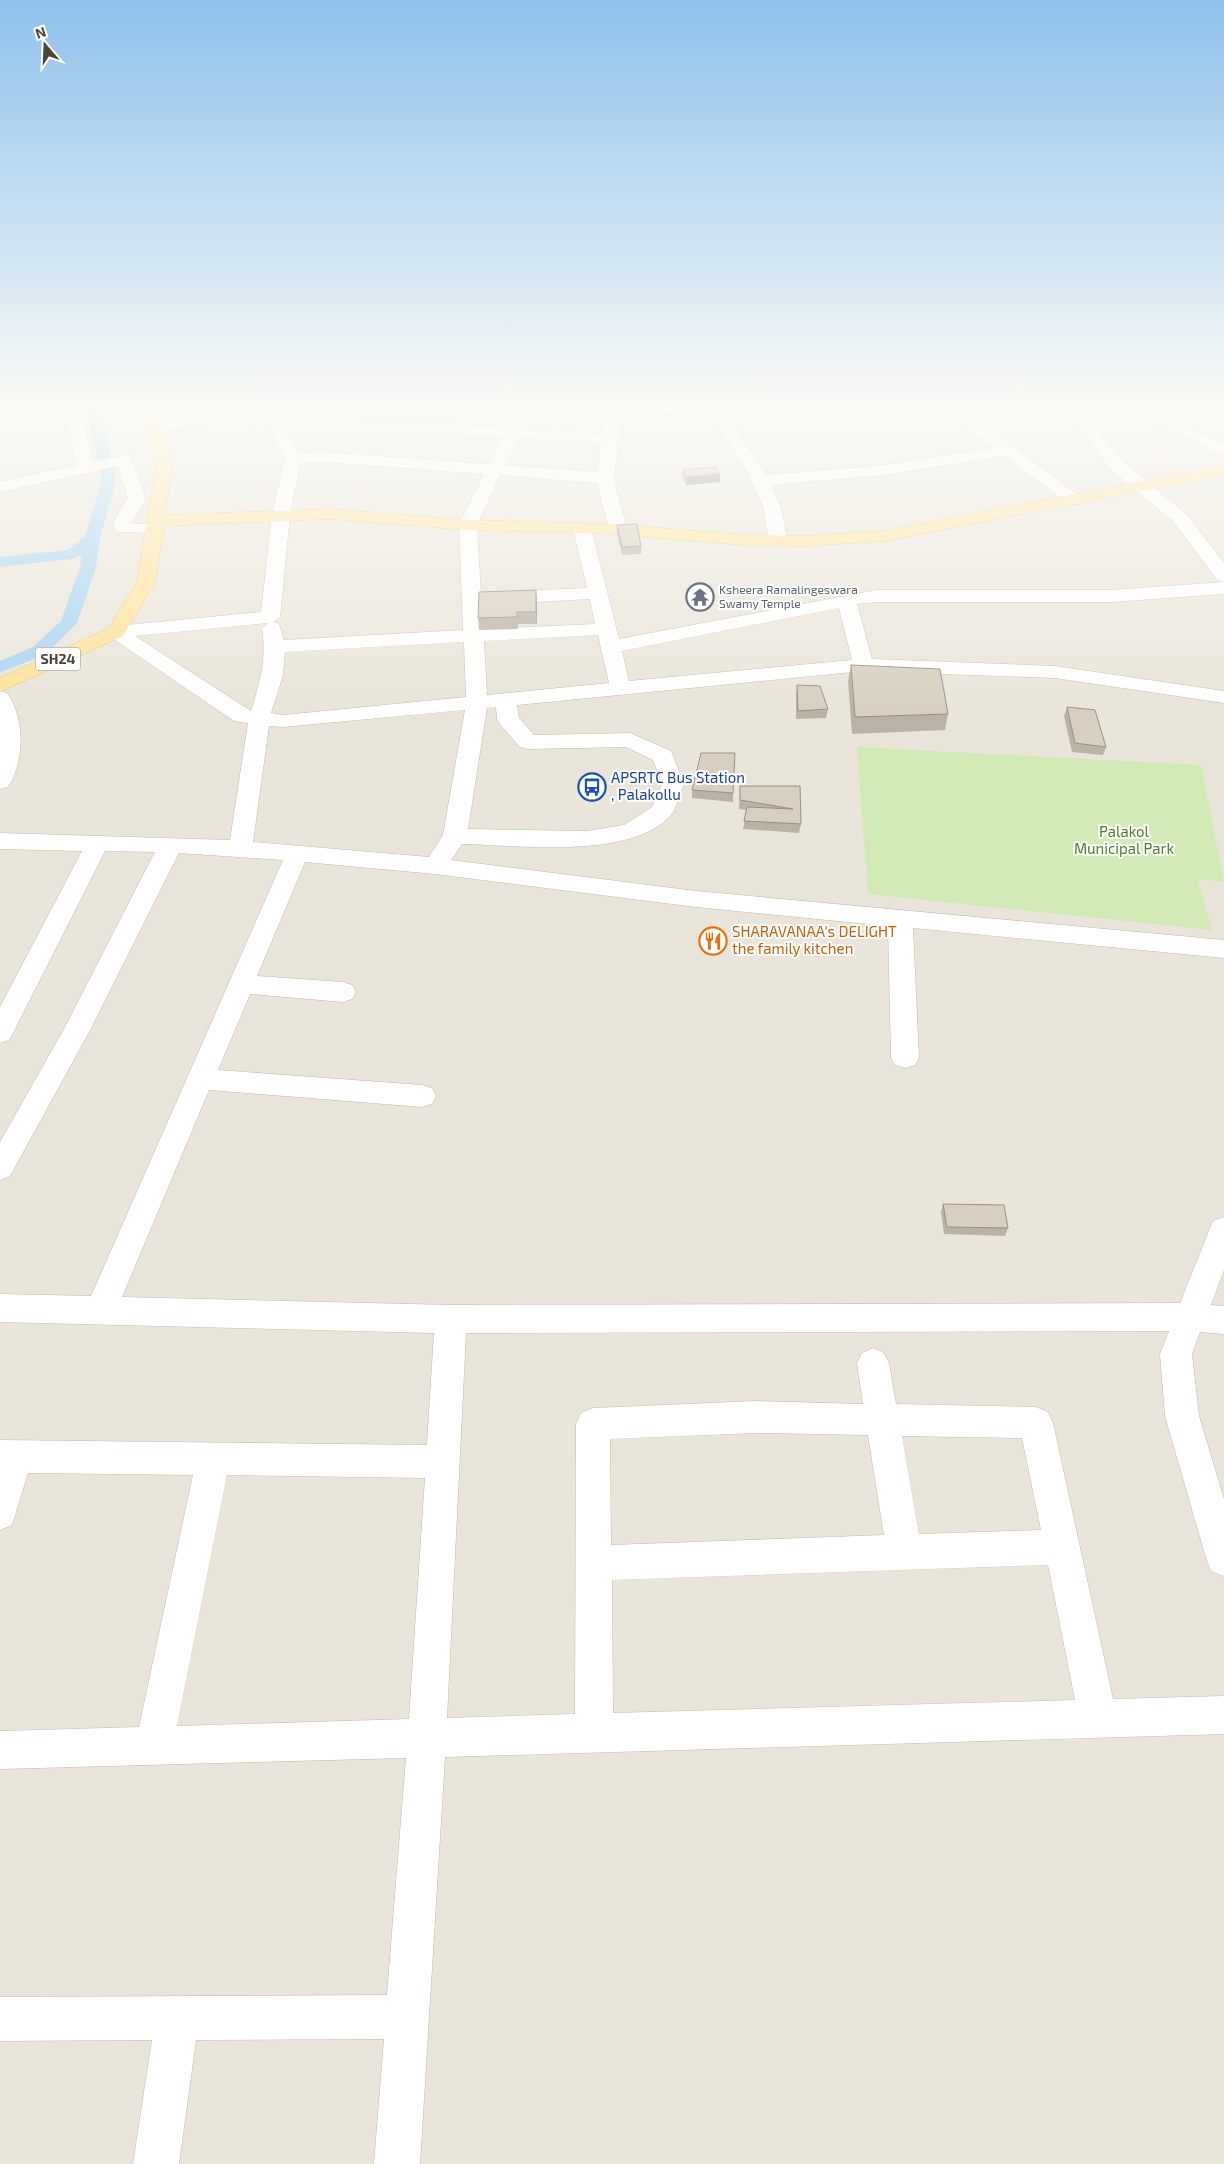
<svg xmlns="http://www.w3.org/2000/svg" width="1224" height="2164" viewBox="0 0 1224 2164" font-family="'Exo 2',sans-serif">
<rect width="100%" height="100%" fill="#f6f3ec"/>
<rect fill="#eae5da" x="0" y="407" width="1224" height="1757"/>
<polygon fill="#d2eab5" points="857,747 1201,765 1224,882 1198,879 1212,930 868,894"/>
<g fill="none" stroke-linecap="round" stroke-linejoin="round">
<polygon fill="#a9d4f2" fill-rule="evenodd" points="86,407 100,407 116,480 100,538 96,567 77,623 45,655 0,672 0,661 33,647 61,621 80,567 82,554 72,559 0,567 0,557 68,550 85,536 102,480"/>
<g stroke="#c2bbae" stroke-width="1">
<g id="minor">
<polygon points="16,407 54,407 46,412 0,419 0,409"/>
<polygon points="63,407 79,407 93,462 124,455 130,456 146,498 131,523 159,525 162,529 159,533 117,532 113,523 128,498 118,466 0,492 0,482 77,465"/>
<path d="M 238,407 L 275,407 L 283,423 L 450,424 L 505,428 L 510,407 L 721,407 L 766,475 L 885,465 L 994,448 L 942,407 L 960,407 L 1084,500 L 1081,504 L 1069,504 L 1005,456 L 885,475 L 771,485 L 781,507 L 787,541 L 784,545 L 772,545 L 769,541 L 763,507 L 746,469 L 706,409 L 677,414 L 612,416 L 620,421 L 614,481 L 627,529 L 624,533 L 612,533 L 609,529 L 597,483 L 500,475 L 477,525 L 483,629 L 595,624 L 590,599 L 499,604 L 492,602 L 489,598 L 492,594 L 499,592 L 587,588 L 573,528 L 576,524 L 588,524 L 591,528 L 619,639 L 877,590 L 1111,590 L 1224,582 L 1224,594 L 1111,602 L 877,602 L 857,604 L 872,659 L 1055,666 L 1224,691 L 1224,703 L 1055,678 L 863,671 L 517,705 L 519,718 L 534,735 L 630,733 L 671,751 L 684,784 C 680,793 677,808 670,816 C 629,860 518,845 462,844 L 451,860 L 696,891 L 1224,940 L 1224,958 L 913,928 L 919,1058 L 915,1065 L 905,1068 L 895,1065 L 891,1058 L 888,926 L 696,907 L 435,874 L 305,862 L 257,976 L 343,982 L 352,985 L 356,992 L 352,999 L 343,1002 L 250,994 L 218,1070 L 422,1085 L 432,1088 L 436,1096 L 432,1104 L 422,1107 L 209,1090 L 122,1297 L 451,1305 L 1180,1303 L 1213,1221 L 1224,1217 L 1224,1270 L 1211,1305 L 1224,1306 L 1224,1334 L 1200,1332 L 1192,1354 L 1199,1416 L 1224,1499 L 1224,1576 L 1211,1571 L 1206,1558 L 1165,1416 L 1160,1354 L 1169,1331 L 466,1333 L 447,1718 L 575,1714 L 576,1424 L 581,1413 L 593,1408 L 757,1401 L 863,1404 L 857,1363 L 862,1353 L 873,1348 L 884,1353 L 889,1363 L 896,1404 L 1036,1407 L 1048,1412 L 1053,1423 L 1113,1699 L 1224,1696 L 1224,1734 L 445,1757 L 420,2164 L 374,2164 L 384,2039 L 196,2040 L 179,2164 L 133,2164 L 152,2040 L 0,2041 L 0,1997 L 387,1995 L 406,1758 L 0,1769 L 0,1731 L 139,1727 L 193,1475 L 28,1473 L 12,1525 L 0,1530 L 0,1440 L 427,1445 L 434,1333 L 0,1322 L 0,1294 L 91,1296 L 283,860 L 179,853 L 89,1032 L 10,1176 L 0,1180 L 0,1142 L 64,1029 L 155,852 L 105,851 L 13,1033 L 9,1040 L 0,1043 L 0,1007 L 82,851 L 0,849 L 0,833 L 230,840 L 248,723 L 234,721 L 109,636 L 106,632 L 109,628 L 116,626 L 261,612 L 272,515 L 285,458 L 261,412 L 154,433 L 146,428 L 154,423 ZM 524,415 L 611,416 L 604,421 L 602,434 L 521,429 ZM 288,433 L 450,434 L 502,437 L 489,464 L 322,452 L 299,453 ZM 518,438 L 601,443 L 597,472 L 505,465 ZM 322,462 L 484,474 L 459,525 L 463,630 L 284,640 L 279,624 L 273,622 L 280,617 L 290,515 L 300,463 ZM 839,608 L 852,660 L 629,681 L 622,651 ZM 268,623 L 262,628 C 267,658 260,682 251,711 L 135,636 ZM 598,635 L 609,683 L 487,695 L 484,641 ZM 464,642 L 466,697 L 283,715 L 271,713 L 283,675 L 285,652 ZM 496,707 L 497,719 L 500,724 L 520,747 L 528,749 L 626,747 L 653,760 L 662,784 L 652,807 L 624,825 L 587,831 L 468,829 L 487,708 ZM 465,710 L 443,835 L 429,857 L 253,842 L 269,726 L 283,727 ZM 757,1433 L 868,1435 L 884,1535 L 611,1545 L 610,1439 ZM 902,1436 L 1022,1438 L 1041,1530 L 919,1534 ZM 227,1475 L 425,1478 L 409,1719 L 177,1726 ZM 1048,1565 L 1075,1700 L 613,1713 L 612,1580 Z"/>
<polygon points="1058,407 1075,407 1092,423 1122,461 1186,514 1224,563 1224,582 1217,580 1174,522 1110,469 1080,429"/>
<polygon points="1128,407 1149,407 1224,444 1224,456 1130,410"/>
<path d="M 0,691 L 7,693 C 25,718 25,761 8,787 L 0,789 Z"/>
</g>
</g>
<g stroke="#e6c16a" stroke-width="1">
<polygon id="major" points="139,407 155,407 173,460 165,515 329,509 468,520 611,524 745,535 805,536 885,531 1224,465 1224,475 885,541 805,546 745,545 611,534 468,530 329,519 164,526 155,582 123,636 0,692 0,678 109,628 137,582 157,460"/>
</g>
<use href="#minor" fill="#fff" fill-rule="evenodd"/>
<use href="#major" fill="#ffe39c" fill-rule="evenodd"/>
</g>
<g fill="#bab2a6">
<polygon points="683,470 720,482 686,485 682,478"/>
<polygon points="617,525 641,546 641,554 622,555 617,533"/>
<polygon points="537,603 537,624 518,624 518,629 479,630 478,618"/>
<polygon points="851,665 948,714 945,730 852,734 848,681"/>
<polygon points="797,685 828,709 826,718 796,719 796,693"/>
<polygon points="1067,707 1106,747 1103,755 1072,752 1064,716"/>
<polygon points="740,786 800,786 801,824 799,833 743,829 747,810 739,809"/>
<polygon points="692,790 733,793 733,802 692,798"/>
<polygon points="943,1204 1008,1228 1005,1236 944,1234 941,1212"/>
</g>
<g fill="#979187">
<polygon points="720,474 720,482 686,485 686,477"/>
<polygon points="536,590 537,603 537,624 536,612"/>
</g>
<g fill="#d8cfc1" stroke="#979187">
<polygon points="716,467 720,474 686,477 683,470"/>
<polygon points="637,524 641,546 622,547 617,525"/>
<polygon points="536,590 536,612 517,612 517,617 478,618 479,592"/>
<polygon points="851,665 940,669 948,714 855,717"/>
<polygon points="797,685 820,686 828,709 798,711"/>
<polygon points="1067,707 1095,710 1106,747 1075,743"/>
<polygon points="701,753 735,753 733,793 692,790"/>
<polygon points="740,786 800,786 801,824 744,821 747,807 793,809 740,800"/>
<polygon points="943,1204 1004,1205 1008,1228 947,1227"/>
</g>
<linearGradient id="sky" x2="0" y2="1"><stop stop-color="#8fc1ec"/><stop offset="0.57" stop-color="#fbfaf6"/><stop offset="1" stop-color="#fbfaf6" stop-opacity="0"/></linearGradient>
<rect width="1224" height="710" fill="url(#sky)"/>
<defs>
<g id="temple-ring" transform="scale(1.4375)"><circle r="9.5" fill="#fff" stroke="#6b7280" stroke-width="1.5"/><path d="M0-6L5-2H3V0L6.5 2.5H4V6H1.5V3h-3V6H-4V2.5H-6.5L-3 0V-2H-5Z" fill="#6b7280"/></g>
<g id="bus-ring" transform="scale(1.4375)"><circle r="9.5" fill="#fff" stroke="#1a4fb4" stroke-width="1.5"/><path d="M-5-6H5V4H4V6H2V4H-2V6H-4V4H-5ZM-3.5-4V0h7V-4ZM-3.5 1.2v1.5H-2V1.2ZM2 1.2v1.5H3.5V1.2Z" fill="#1a4fb4"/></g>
<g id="restaurant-ring" transform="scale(1.4375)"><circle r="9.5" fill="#fff" stroke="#e8710a" stroke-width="1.5"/><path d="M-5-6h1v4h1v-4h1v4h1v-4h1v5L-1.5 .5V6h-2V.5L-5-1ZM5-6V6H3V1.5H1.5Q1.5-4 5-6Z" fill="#e8710a"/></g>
</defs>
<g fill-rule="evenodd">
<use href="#temple-ring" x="700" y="597"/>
<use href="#bus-ring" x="592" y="787"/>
<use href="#restaurant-ring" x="713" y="941"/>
</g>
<g text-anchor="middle" stroke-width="4" stroke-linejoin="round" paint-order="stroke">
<g font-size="12" fill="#5b616d" stroke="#fff" text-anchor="start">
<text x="719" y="594">Ksheera Ramalingeswara<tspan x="719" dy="14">Swamy Temple</tspan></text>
</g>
<rect fill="#fff" stroke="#817c74" stroke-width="1" x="35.5" y="647.5" width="45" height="23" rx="4"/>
<g font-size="14" font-weight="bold" fill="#4b4439">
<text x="58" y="664">SH24</text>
</g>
<g font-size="15" fill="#164399" stroke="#fff" text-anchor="start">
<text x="611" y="783">APSRTC Bus Station<tspan x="611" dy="17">, Palakollu</tspan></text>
</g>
<g font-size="15" fill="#4a7f2a" stroke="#fff">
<text x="1124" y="837">Palakol<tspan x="1124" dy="17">Municipal Park</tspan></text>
</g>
<g font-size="15" fill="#c56008" stroke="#fff" text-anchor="start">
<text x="732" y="937">SHARAVANAA's DELIGHT<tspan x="732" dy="17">the family kitchen</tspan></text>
</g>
</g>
<g transform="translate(45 45) rotate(341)" stroke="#ffffff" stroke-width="4" paint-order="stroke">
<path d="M0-4L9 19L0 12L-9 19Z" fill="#4b4439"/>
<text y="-8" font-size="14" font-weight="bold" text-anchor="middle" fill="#4b4439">N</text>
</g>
</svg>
